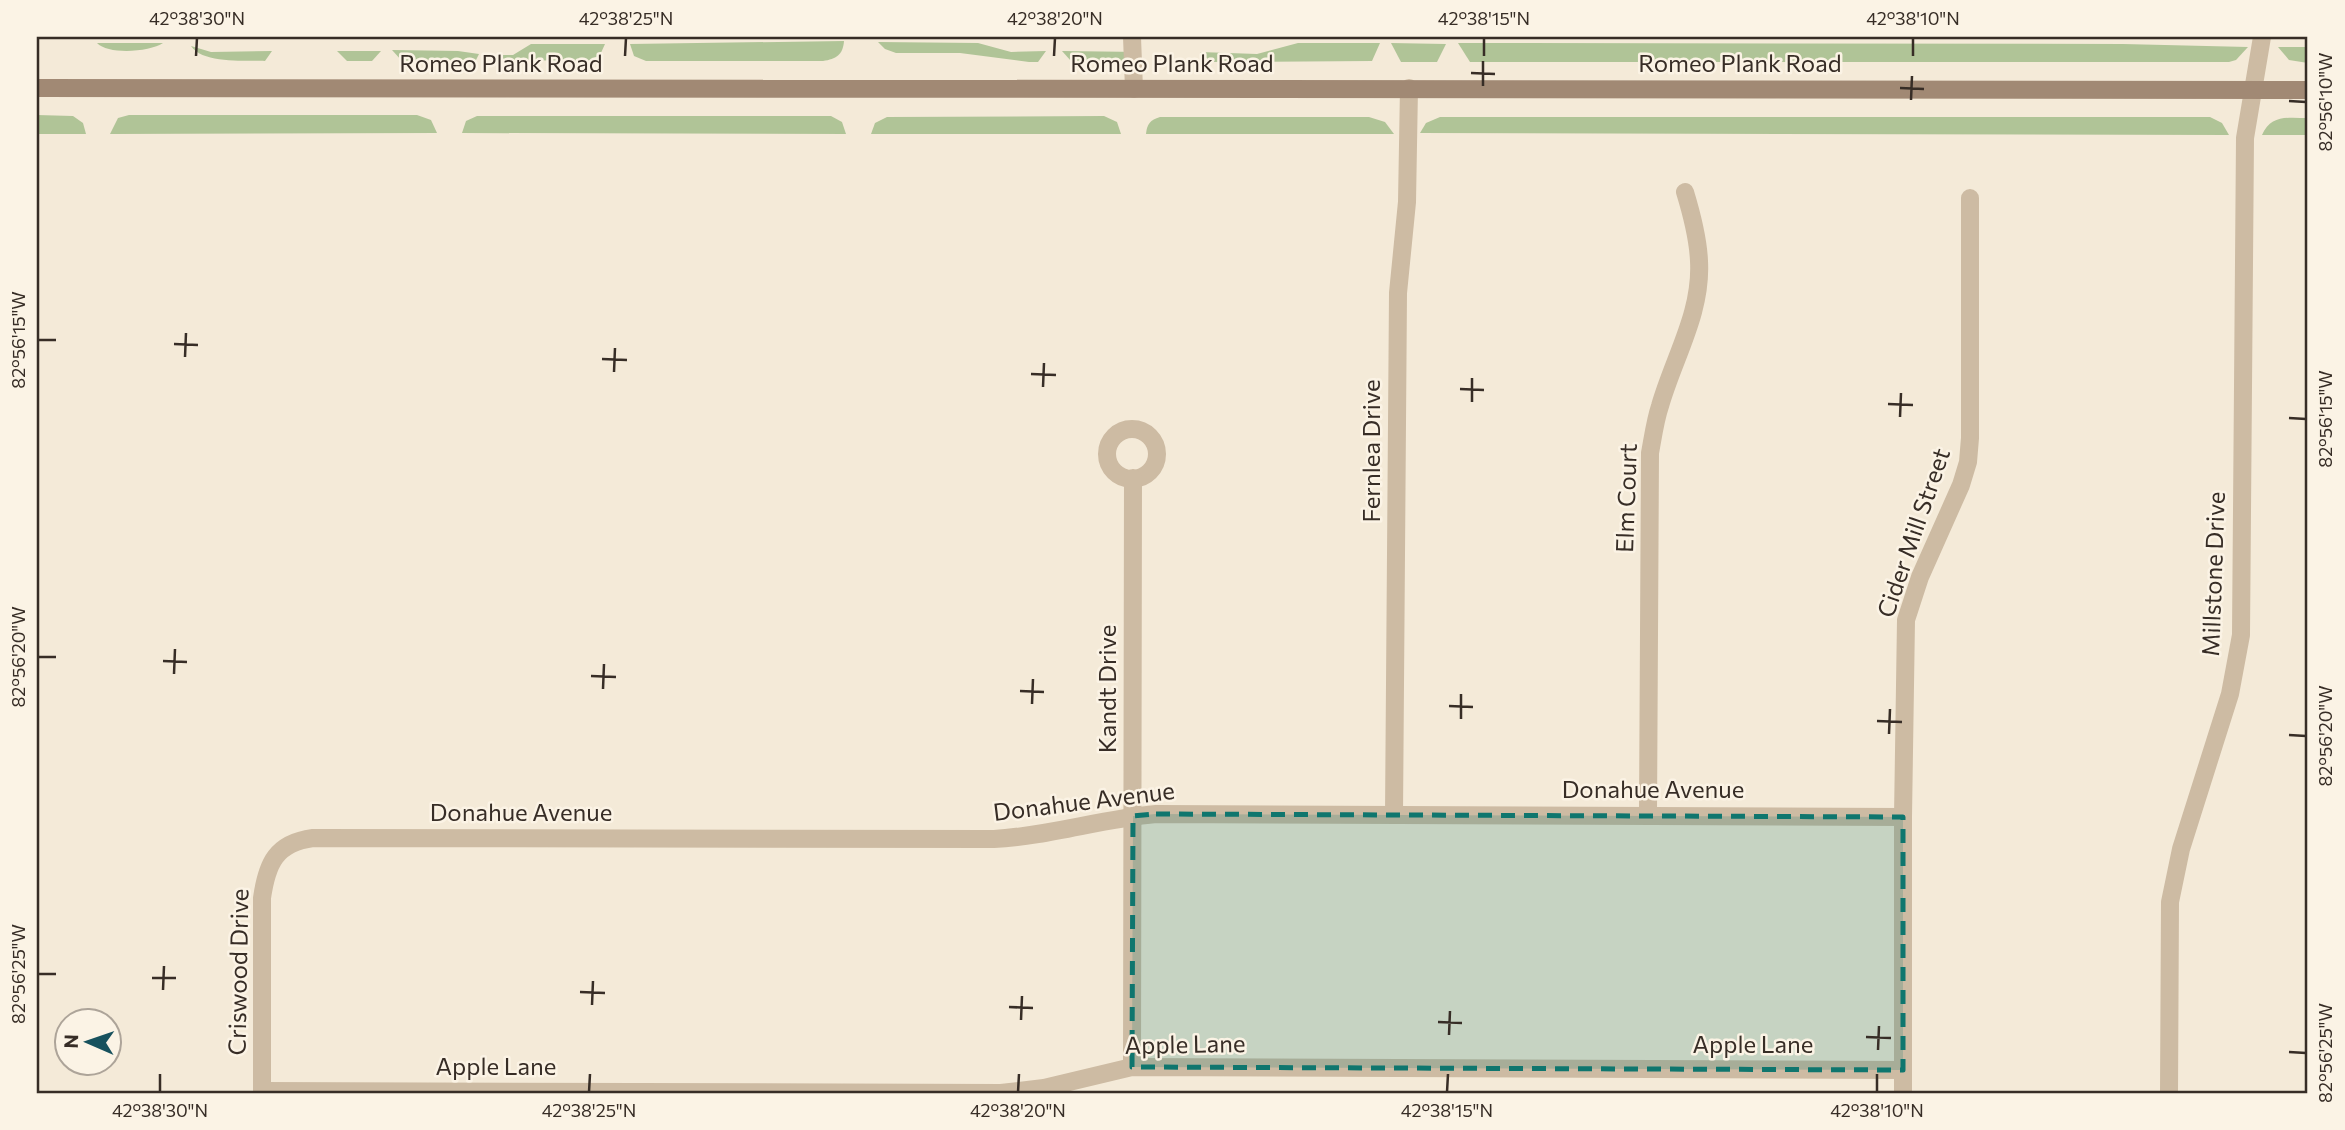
<svg xmlns="http://www.w3.org/2000/svg" width="2345" height="1130" viewBox="0 0 2345 1130" font-family="Commissioner,sans-serif">
<rect width="100%" height="100%" fill="#f4ead8"/>
<g fill="#b0c497">
<path d="M 844,41 C 843,55 836,59 823,61 L 646,61 L 634,56 L 630,44 Z"/>
<polygon points="878,42 978,43 1011,52 1046,51 1038,62 1029,62 960,53 896,53 885,49"/>
<path d="M 97,43 L 163,43 C 150,52 108,55 97,43 Z"/>
<polygon points="1298,43 1380,43 1372,61 1211,62 1200,52 1257,54"/>
<polygon points="1391,43 1446,44 1437,62 1401,62"/>
<polygon points="1458,43 2123,44 2248,47 2236,60 2229,62 1470,62"/>
<polygon points="531,44 605,44 600,55 588,61 500,60 496,55 513,55"/>
<path d="M 191,46 L 211,52 L 272,51 L 265,61 C 245,60 203,64 191,46 Z"/>
<polygon points="2278,47 2308,47 2308,63 2289,60"/>
<polygon points="392,50 458,51 479,54 476,60 402,61"/>
<polygon points="337,51 381,51 372,61 347,61"/>
<polygon points="1062,51 1141,52 1133,62 1071,61"/>
<polygon points="37,115 73,116 83,123 86,134 37,134"/>
<polygon points="129,115 417,115 431,120 437,133 110,134 118,118"/>
<polygon points="477,116 831,116 842,122 846,134 462,133 466,121"/>
<polygon points="1104,116 1117,122 1121,134 871,134 875,123 887,117"/>
<path d="M 1160,117 L 1369,117 L 1385,122 L 1394,134 L 1146,134 C 1147,124 1150,120 1160,117 Z"/>
<polygon points="1440,117 2210,117 2222,123 2229,135 1420,133 1426,123"/>
<path d="M 2308,118 L 2308,135 L 2262,135 C 2271,114 2289,118 2308,118 Z"/>
</g>
<g fill="none" stroke-linecap="round" stroke-linejoin="round">
<g stroke="#cdbba3" stroke-width="18">
<polyline points="1132,37 1134,89"/>
<circle cx="1132" cy="454" r="25"/>
<path d="M 1648,814 L 1650,453 C 1653,437 1655,421 1660,406 C 1674,357 1702,313 1699,261 C 1698,237 1692,215 1685,192"/>
<polyline points="1394,815 1398,293 1407,202 1409,88"/>
<polyline points="1132,1067 1133,478"/>
<polyline points="262,1091 1001,1093 1044,1088 1132,1067 1903,1070"/>
<path d="M 262,1093 L 262,898 C 267,863 276,843 313,838 L 994,839 C 1049,836 1101,819 1156,814 L 1903,817"/>
<polyline points="1903,1093 1903,817 1906,620 1920,577 1961,485 1968,462 1970,438 1970,198"/>
<polyline points="2169,1093 2170,902 2181,849 2230,694 2241,635 2245,138 2262,37"/>
</g>
<polyline stroke="#a18974" stroke-width="18" points="37,88 2308,90"/>
</g>
<path fill="#0f766e" fill-opacity="0.2" stroke="#0f766e" stroke-width="5" stroke-dasharray="14 9" stroke-linejoin="round" d="M 1156,814 L 1903,817 L 1903,1070 L 1132,1067 L 1133,816 Z"/>
<path fill="none" stroke="#372d26" stroke-width="2.5" d="M 196,56 L 197,38M 625,56 L 626,38M 1054,56 L 1055,38M 1484,56 L 1484,38M 1913,56 L 1913,38M 1471,73 L 1495,74M 1483,86 L 1483,61M 1900,88 L 1924,89M 1911,100 L 1912,76M 2289,101 L 2306,102M 38,340 L 56,340M 174,344 L 198,345M 185,357 L 186,333M 602,359 L 627,360M 614,372 L 615,348M 1031,374 L 1056,375M 1043,387 L 1044,363M 1460,389 L 1484,390M 1472,402 L 1472,378M 1888,404 L 1913,405M 1900,417 L 1901,393M 2289,418 L 2306,419M 38,657 L 56,657M 163,661 L 187,662M 174,674 L 175,649M 591,676 L 616,677M 603,689 L 604,664M 1020,691 L 1044,692M 1032,704 L 1033,679M 1449,706 L 1473,707M 1461,719 L 1461,694M 1877,721 L 1902,722M 1889,734 L 1890,709M 2289,735 L 2306,736M 38,974 L 56,974M 152,978 L 176,978M 163,990 L 164,966M 580,992 L 605,993M 592,1005 L 593,981M 1009,1007 L 1033,1008M 1021,1020 L 1022,996M 1438,1022 L 1462,1023M 1449,1035 L 1450,1011M 1866,1037 L 1891,1038M 1878,1050 L 1879,1026M 2289,1052 L 2306,1053M 160,1092 L 160,1074M 589,1092 L 590,1074M 1018,1092 L 1019,1074M 1447,1092 L 1448,1074M 1877,1092 L 1877,1074"/>
<g text-anchor="middle" stroke-width="5" stroke-linejoin="round" paint-order="stroke">
<g font-size="24" fill="#372d26" stroke="#fbf3e5">
<text x="501" y="72">Romeo Plank Road</text>
<text x="1172" y="72">Romeo Plank Road</text>
<text x="1740" y="72">Romeo Plank Road</text>
<text transform="translate(1372 451) rotate(-90)" y="8">Fernlea Drive</text>
<text transform="translate(1627 498) rotate(-88)" y="8">Elm Court</text>
<text transform="translate(1914 533) rotate(-71)" y="8">Cider Mill Street</text>
<text transform="translate(2214 574) rotate(-88)" y="8">Millstone Drive</text>
<text transform="translate(1108 689) rotate(-90)" y="8">Kandt Drive</text>
<text x="1653" y="798">Donahue Avenue</text>
<text transform="translate(1084 802) rotate(-7)" y="8">Donahue Avenue</text>
<text x="521" y="821">Donahue Avenue</text>
<text transform="translate(239 972) rotate(-89)" y="8">Criswood Drive</text>
<text transform="translate(1185 1045) rotate(-1)" y="8">Apple Lane</text>
<text x="1753" y="1053">Apple Lane</text>
<text x="496" y="1075">Apple Lane</text>
</g>
</g>
<rect width="2345" height="1130" fill="none" stroke="#fbf3e5" stroke-width="77"/>
<g transform="translate(88 1042) rotate(272)"><circle r="33" fill="#fbf3e5" stroke="#ada499" stroke-width="2"/>
<path d="M0-5L12 26L0 18L-12 26Z" fill="#17515d"/>
<text y="-10" font-size="19" font-weight="bold" text-anchor="middle" fill="#372d26">N</text>
</g>
<rect x="38" y="38" width="2268" height="1054" fill="none" stroke="#372d26" stroke-width="2.5"/>
<g font-size="18" text-anchor="middle" fill="#372d26">
<text x="197" y="25">42°38'30"N</text>
<text x="626" y="25">42°38'25"N</text>
<text x="1055" y="25">42°38'20"N</text>
<text x="1484" y="25">42°38'15"N</text>
<text x="1913" y="25">42°38'10"N</text>
<text transform="translate(2326 102) rotate(-90)" y="6">82°56'10"W</text>
<text transform="translate(19 340) rotate(-90)" y="6">82°56'15"W</text>
<text transform="translate(2326 419) rotate(-90)" y="6">82°56'15"W</text>
<text transform="translate(19 657) rotate(-90)" y="6">82°56'20"W</text>
<text transform="translate(2326 736) rotate(-90)" y="6">82°56'20"W</text>
<text transform="translate(19 974) rotate(-90)" y="6">82°56'25"W</text>
<text transform="translate(2326 1053) rotate(-90)" y="6">82°56'25"W</text>
<text x="160" y="1117">42°38'30"N</text>
<text x="589" y="1117">42°38'25"N</text>
<text x="1018" y="1117">42°38'20"N</text>
<text x="1447" y="1117">42°38'15"N</text>
<text x="1877" y="1117">42°38'10"N</text>
</g>
</svg>
